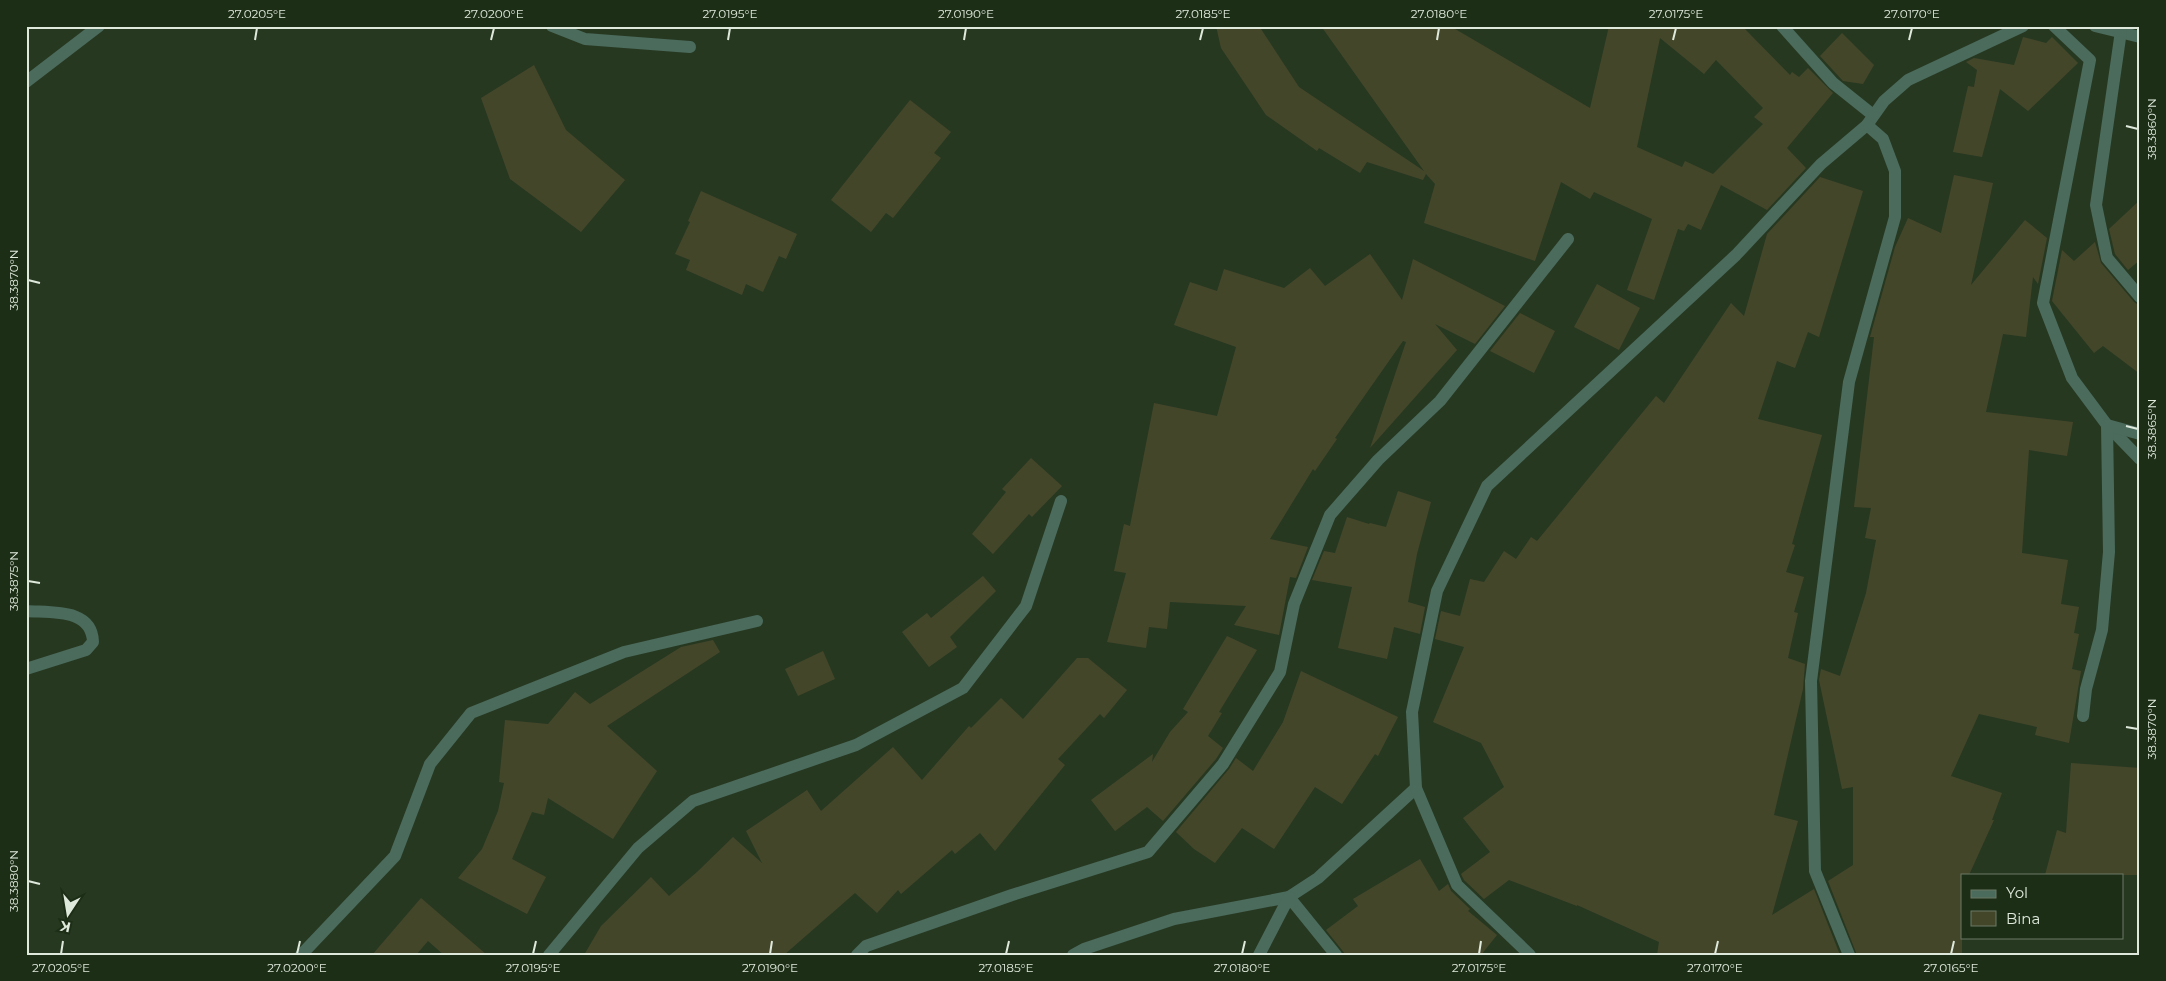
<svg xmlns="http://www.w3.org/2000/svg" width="2166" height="981" viewBox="0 0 2166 981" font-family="Montserrat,sans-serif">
<rect width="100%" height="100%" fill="#273821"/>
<g fill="#44462a" fill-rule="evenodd">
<path d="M 1216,26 L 1259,26 L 1299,87 L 1424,171 L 1321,26 L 1450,26 L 1590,108 L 1609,26 L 1742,26 L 1790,75 L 1792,72 L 1799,77 L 1808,68 L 1833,93 L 1787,148 L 1806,168 L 1767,210 L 1721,185 L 1701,230 L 1688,224 L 1684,231 L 1678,229 L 1654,300 L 1627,290 L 1652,219 L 1594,192 L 1590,199 L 1561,182 L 1535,261 L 1424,223 L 1435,184 L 1426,174 L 1423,180 L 1367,162 L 1360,173 L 1319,148 L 1317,151 L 1266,115 L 1221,48 ZM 1660,38 L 1704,74 L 1716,60 L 1763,108 L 1754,117 L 1763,124 L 1713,174 L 1685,161 L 1682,167 L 1637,147 Z"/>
<polygon points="1842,33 1874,65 1863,84 1843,81 1820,56"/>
<polygon points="2023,37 2046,43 2052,37 2078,63 2028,111 2000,89 1982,157 1953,152 1968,86 1974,87 1977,70 1966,62 1974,58 2014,65"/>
<polygon points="534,65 566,130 625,180 581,232 510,179 481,98"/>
<polygon points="910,100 951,132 934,153 941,158 893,218 886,213 871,232 831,200"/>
<polygon points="1954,175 1993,183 1971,285 2025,220 2047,238 2038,284 2033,277 2026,337 2003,334 1986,412 2073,422 2067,456 2029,450 2022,553 2068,560 2061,604 2079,607 2074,633 2079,634 2072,669 2081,671 2069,743 2035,735 2037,727 1979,714 1951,776 2002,793 1992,820 1994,820 1969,875 1962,875 1962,955 1857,955 1828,881 1853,865 1853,787 1842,789 1819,680 1821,669 1840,676 1866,593 1876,540 1865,538 1871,508 1854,507 1874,337 1870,337 1895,247 1908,218 1941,233"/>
<polygon points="1820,177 1863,191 1819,337 1808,332 1795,368 1777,361 1758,419 1822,435 1792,544 1795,545 1786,572 1804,577 1794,612 1798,613 1788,658 1805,664 1803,689 1774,815 1798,821 1772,915 1814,889 1840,955 1657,955 1659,942 1577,905 1577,906 1509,880 1484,899 1464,880 1461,874 1490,852 1463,818 1504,787 1481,743 1433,722 1464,647 1435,639 1441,611 1460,616 1470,579 1484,582 1504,551 1516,559 1531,537 1537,541 1656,396 1664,403 1731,303 1744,316 1767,234"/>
<polygon points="701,191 797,234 786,259 779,256 763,292 746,284 742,295 686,270 690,260 675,254 690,222 688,221"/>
<polygon points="2140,200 2140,260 2128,270 2115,254 2109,229"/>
<polygon points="2095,242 2101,263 2134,302 2140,306 2140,374 2103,346 2094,353 2052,301 2062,250 2074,261"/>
<polygon points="1370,254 1402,300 1413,259 1505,306 1475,344 1435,324 1457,350 1370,448 1406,342 1403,341 1335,438 1337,439 1315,471 1313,469 1270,539 1308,547 1296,578 1290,577 1279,635 1234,625 1246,606 1170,602 1167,629 1149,627 1146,648 1107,642 1126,573 1114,571 1124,524 1130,526 1154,403 1217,416 1236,347 1174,325 1190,282 1217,291 1224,269 1284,288 1310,268 1325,286"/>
<polygon points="1597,284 1640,308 1619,350 1574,327"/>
<polygon points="1520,313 1555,331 1534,373 1490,351"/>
<polygon points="1031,458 1062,486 1032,517 1029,514 993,554 972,534 1006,492 1002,489"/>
<polygon points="1398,491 1431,502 1417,554 1408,602 1425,607 1420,634 1394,627 1387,659 1338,648 1352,587 1312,580 1324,551 1335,553 1347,517 1369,524 1370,523 1386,527"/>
<polygon points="983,576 996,591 950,637 957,647 929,667 902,632 927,613 931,618"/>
<polygon points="1227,636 1257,650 1219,712 1222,713 1208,736 1223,748 1216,759 1163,821 1147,807 1115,831 1091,800 1153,754 1152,762 1170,732 1188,712 1183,709"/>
<polygon points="713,640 720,652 607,726 657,771 613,839 548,798 544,815 532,812 512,859 546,877 527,914 458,878 482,849 498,811 504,783 499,782 505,720 548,724 575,692 590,704 681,647"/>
<polygon points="823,651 835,679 798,696 785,669"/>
<polygon points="1077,658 1088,658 1127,690 1104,718 1100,714 1058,759 1065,765 995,851 980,833 955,854 952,850 901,894 898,890 877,913 855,893 784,955 584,955 601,926 651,877 669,896 697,872 733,837 762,863 746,831 807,790 821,811 893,747 922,780 969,726 971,728 1001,698 1023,719"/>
<polygon points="1301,671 1398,717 1378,756 1375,754 1342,804 1315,787 1274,849 1242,828 1215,863 1194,849 1176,832 1229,769 1236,758 1253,771 1283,722"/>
<polygon points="2071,763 2140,768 2140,875 2045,875 2057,830 2066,833"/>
<polygon points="1420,859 1439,891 1448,884 1451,891 1470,909 1468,911 1497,935 1481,955 1346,955 1326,930 1358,906 1353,899"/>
<polygon points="421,898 487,955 444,955 428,941 416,955 372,955"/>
</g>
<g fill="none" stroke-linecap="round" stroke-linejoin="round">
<g stroke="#4b6b5c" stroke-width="12">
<polyline points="552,26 585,39 690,47"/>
<polyline points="1782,26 1833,83 1873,115"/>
</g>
<g stroke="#4b6b5c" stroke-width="12">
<polyline points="2054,26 2090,60 2043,303 2072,378 2107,425 2140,459"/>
<polyline points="2095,26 2140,37"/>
<polyline points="2119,26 2121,31 2096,205 2107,258 2140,297"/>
<polyline points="1867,125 1884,101 1908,80 2023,26"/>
<path d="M 26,611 C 51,613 92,608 93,642 L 86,650 L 26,669"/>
<polyline points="2083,716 2086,689 2102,630 2109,552 2107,425 2140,434"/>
<polyline points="301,955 395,856 430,764 471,713 624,652 757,621"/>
<polyline points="549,955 638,848 693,801 856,745 963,688 1026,606 1061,501"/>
<polyline points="857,955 866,946 1012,895 1148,852 1223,764 1280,672 1294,604 1330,515 1378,460 1440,401 1568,239"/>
<polyline points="1073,955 1084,949 1174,919 1289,897 1318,878 1416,788"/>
<polyline points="1259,955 1289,897 1336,955"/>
<polyline points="1530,955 1457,885 1416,788 1412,712 1437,591 1487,486 1736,255 1821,164 1867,125 1883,139 1895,171 1895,217 1849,382 1811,681 1815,871 1849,955"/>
</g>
<polyline stroke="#4b6b5c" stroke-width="12" points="26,82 99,26"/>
</g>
<path fill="none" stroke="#dee9db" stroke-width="2" d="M 255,40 L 257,28M 491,40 L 494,28M 728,40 L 730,28M 964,40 L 966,28M 1200,40 L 1203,28M 1437,40 L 1439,28M 1673,40 L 1676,28M 1909,40 L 1912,28M 2126,126 L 2138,129M 28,280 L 40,283M 2126,426 L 2138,429M 28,581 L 40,583M 2126,727 L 2138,729M 28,881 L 40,884M 61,954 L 63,941M 297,954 L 300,941M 533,954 L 536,941M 770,954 L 772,941M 1006,954 L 1009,941M 1242,954 L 1245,941M 1479,954 L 1481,941M 1715,954 L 1718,941M 1951,954 L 1954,941"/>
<rect width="2166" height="981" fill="none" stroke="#1d2e17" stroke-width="55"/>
<rect x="1961" y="874" width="162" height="65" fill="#1d2e17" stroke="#6a7965"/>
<rect x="1971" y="890" width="25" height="8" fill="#4b6b5c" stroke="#6a7965"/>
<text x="2006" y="898" font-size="15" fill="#dee9db">Yol</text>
<rect x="1971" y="911" width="25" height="15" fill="#44462a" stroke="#6a7965"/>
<text x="2006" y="924" font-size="15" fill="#dee9db">Bina</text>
<g transform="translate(68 914) rotate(192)" stroke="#1d2e17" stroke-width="4" paint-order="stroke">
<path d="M0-4L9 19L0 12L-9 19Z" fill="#dee9db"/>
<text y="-8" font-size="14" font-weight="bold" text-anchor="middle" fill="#dee9db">K</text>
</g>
<rect x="28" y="28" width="2110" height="926" fill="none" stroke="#dee9db" stroke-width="2"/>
<g font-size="12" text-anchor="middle" fill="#dee9db">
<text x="257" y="18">27.0205°E</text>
<text x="494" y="18">27.0200°E</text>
<text x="730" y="18">27.0195°E</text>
<text x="966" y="18">27.0190°E</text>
<text x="1203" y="18">27.0185°E</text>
<text x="1439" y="18">27.0180°E</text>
<text x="1676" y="18">27.0175°E</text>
<text x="1912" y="18">27.0170°E</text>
<text transform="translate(2152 129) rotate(-90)" y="4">38.3860°N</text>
<text transform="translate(14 280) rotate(-90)" y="4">38.3870°N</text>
<text transform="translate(2152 429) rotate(-90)" y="4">38.3865°N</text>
<text transform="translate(14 581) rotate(-90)" y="4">38.3875°N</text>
<text transform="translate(2152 729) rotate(-90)" y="4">38.3870°N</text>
<text transform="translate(14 881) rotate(-90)" y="4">38.3880°N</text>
<text x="61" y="972">27.0205°E</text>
<text x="297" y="972">27.0200°E</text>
<text x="533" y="972">27.0195°E</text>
<text x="770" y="972">27.0190°E</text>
<text x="1006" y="972">27.0185°E</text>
<text x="1242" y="972">27.0180°E</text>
<text x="1479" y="972">27.0175°E</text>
<text x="1715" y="972">27.0170°E</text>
<text x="1951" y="972">27.0165°E</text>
</g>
</svg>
